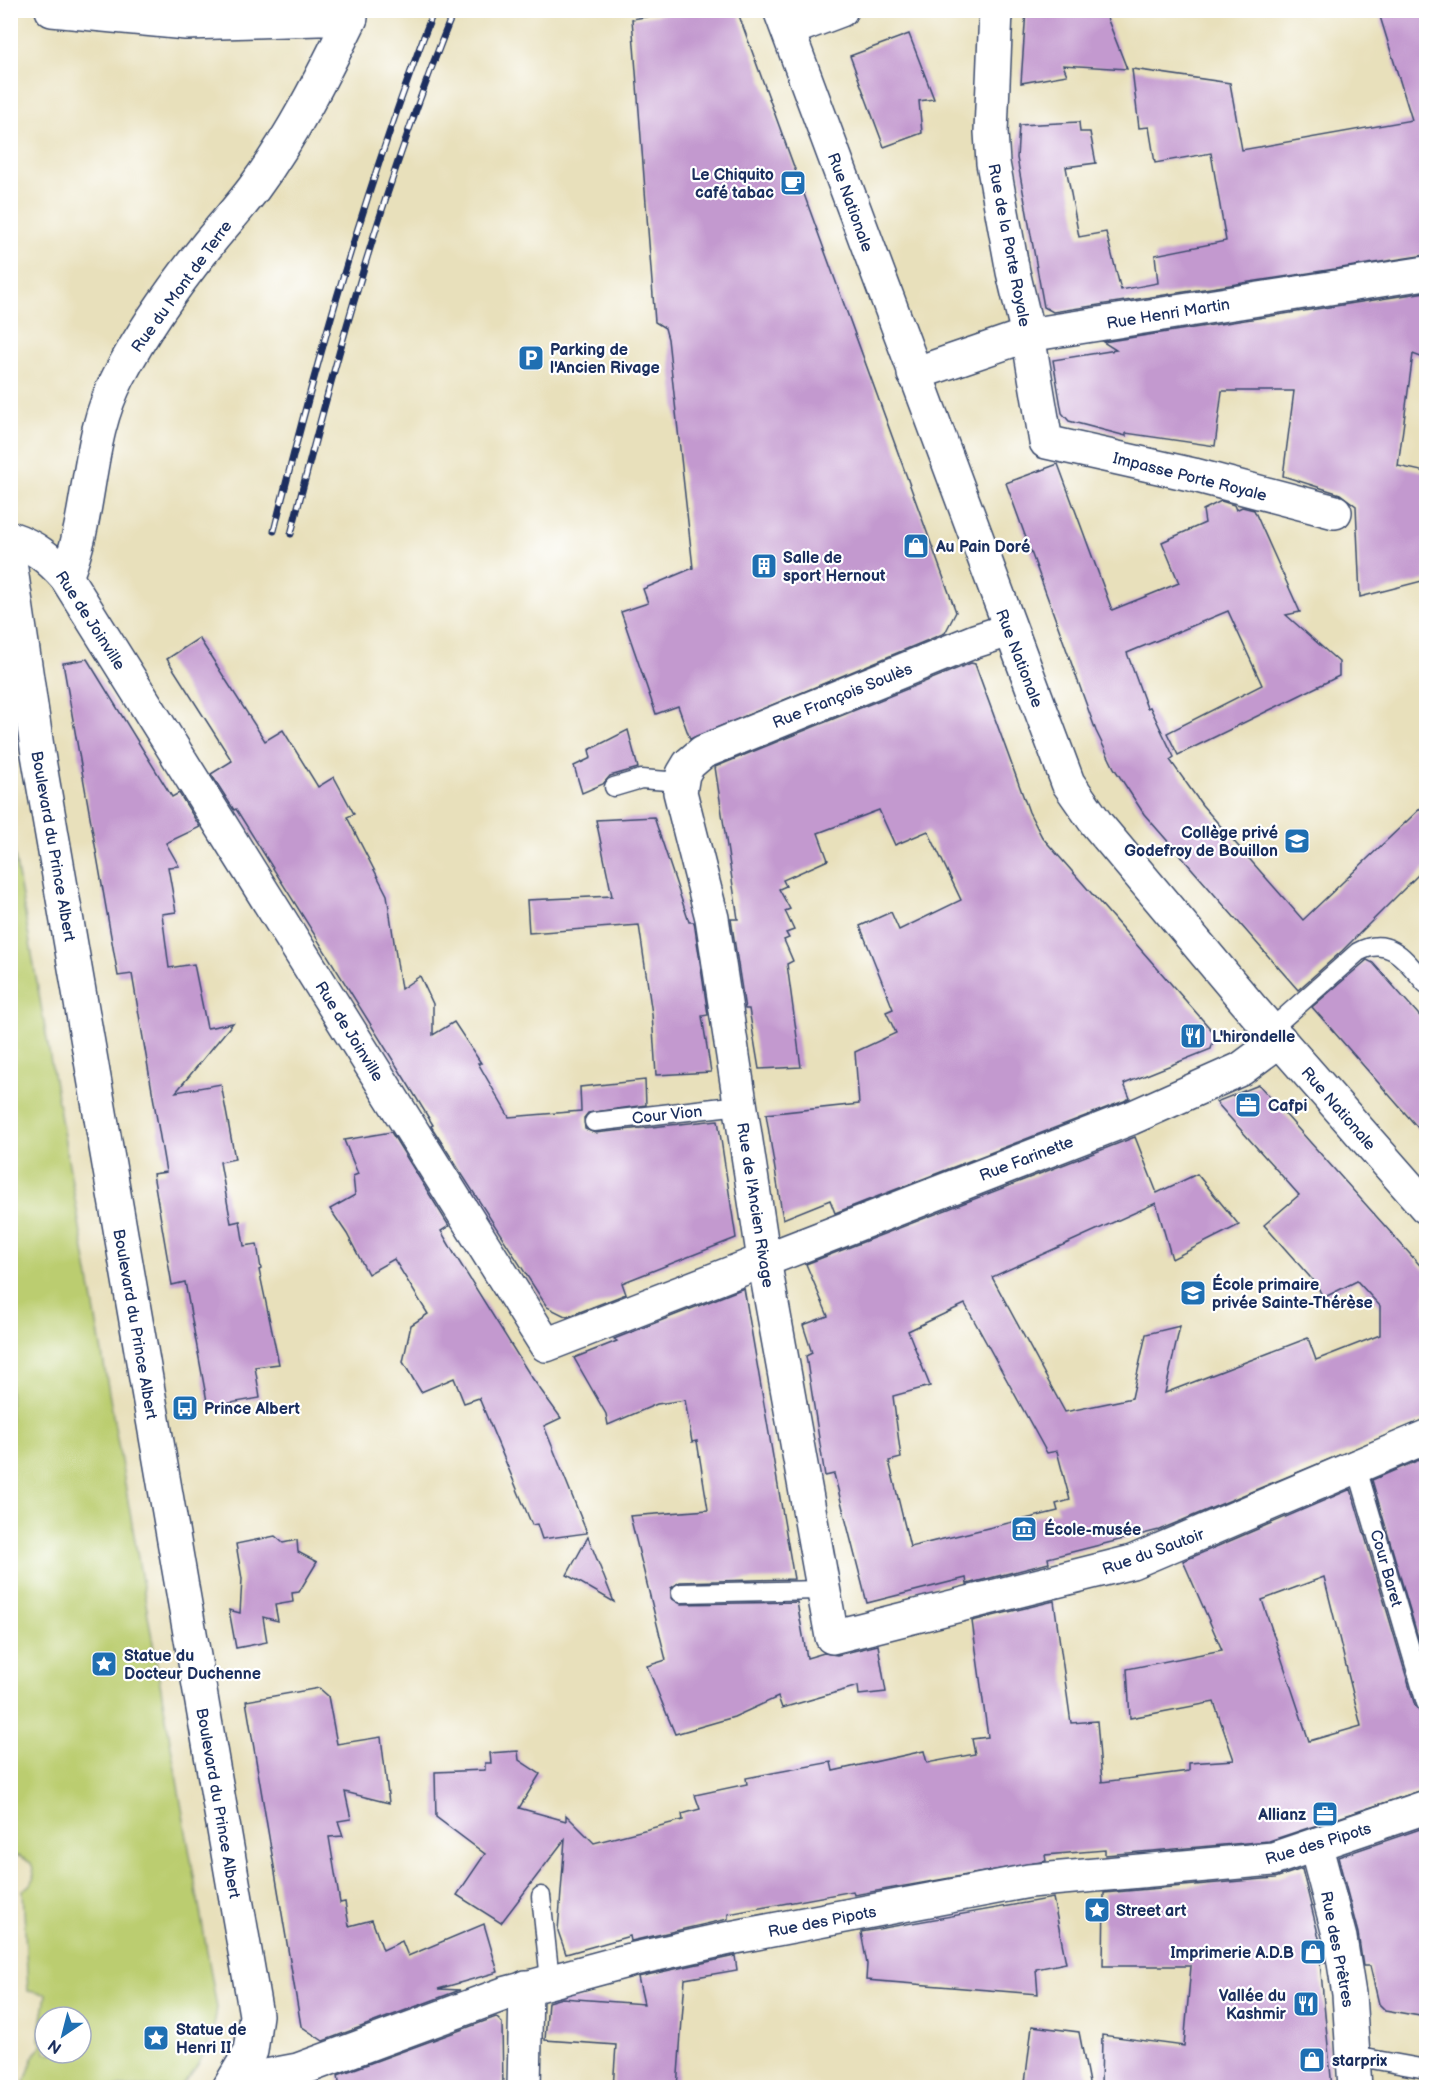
<svg xmlns="http://www.w3.org/2000/svg" width="1437" height="2098" viewBox="0 0 1437 2098" font-family="'Balsamiq Sans',sans-serif">
<rect width="100%" height="100%" fill="#fff"/>
<filter id="ink" filterUnits="userSpaceOnUse"><feTurbulence type="fractalNoise" baseFrequency=".0167" numOctaves="2"/><feDisplacementMap in="SourceGraphic" scale="12" xChannelSelector="R" yChannelSelector="G"/><feConvolveMatrix kernelMatrix="1 2 1 2 8 2 1 2 1" color-interpolation-filters="sRGB"/></filter>
<filter id="wash" filterUnits="userSpaceOnUse"><feTurbulence type="fractalNoise" baseFrequency=".008" numOctaves="4" result="noise"/><feDisplacementMap in="SourceGraphic" scale="24" xChannelSelector="R" yChannelSelector="G"/><feGaussianBlur stdDeviation="1.35" result="paint"/><feColorMatrix in="noise" values="0 0 0 0 0 0 0 0 0 0 0 0 0 0 0 0 0 1.4 0 .05"/><feComposite in="paint" operator="in"/></filter>
<g filter="url(#wash)">
<rect width="100%" height="100%" fill="#e8e0bb"/>
<path fill="#bbcd70" stroke="#6b7e67" stroke-width="1.5" fill-rule="evenodd" d="M 10,829 L 217,2008 C 213,2039 202,2066 179,2087 L 23,2087 L 35,2053 L 42,2046 L 39,2039 L 46,1994 L 28,1991 L 23,1890 C 35,1882 36,1876 31,1863 L 19,1856 L 10,1857 ZM 45,2017 L 81,2017 L 81,2053 L 45,2053 Z"/>
<g id="blocks">
<g fill="#c399cf" fill-rule="evenodd">
<polygon points="689,10 737,10 956,612 945,633 690,739 678,706 656,714 621,612 648,603 643,589 693,568 668,339 665,328 655,322 632,19"/>
<polygon points="1026,10 1104,10 1127,69 1063,65 1067,75 1021,83"/>
<polygon points="1378,10 1426,10 1426,255 1053,312 1044,307 1017,158 1019,125 1079,122 1080,132 1090,132 1096,163 1066,167 1079,237 1106,232 1121,290 1158,283 1155,255 1226,241 1211,153 1155,163 1149,127 1139,128 1132,69 1230,83 1242,150 1412,120"/>
<polygon points="909,34 934,99 919,101 922,133 884,147 850,56"/>
<polygon points="1426,292 1426,359 1413,354 1398,466 1426,472 1426,501 1423,502 1426,523 1426,580 1360,597 1356,506 1340,494 1283,476 1294,391 1222,391 1215,446 1126,433 1126,436 1069,421 1062,413 1053,360 1116,350 1103,342"/>
<polygon points="1058,464 1112,610 1179,583 1162,542 1205,523 1203,510 1221,501 1234,505 1236,510 1242,507 1254,510 1300,612 1286,615 1339,662 1339,676 1178,755 1167,733 1262,685 1228,611 1127,653 1147,708 1150,707 1174,757 1170,760 1202,805 1303,920 1426,803 1426,867 1342,951 1298,990 1144,814 1114,768 1096,731 1006,483"/>
<polygon points="199,638 265,741 283,730 318,787 334,777 354,814 347,817 387,895 401,989 420,976 433,1004 433,1035 454,1022 481,1063 478,1063 509,1117 581,1111 580,1087 645,1080 646,1105 588,1113 584,1118 585,1129 595,1133 718,1120 736,1238 622,1283 626,1294 567,1317 547,1307 431,1126 433,1125 406,1081 236,809 234,810 211,774 232,761 167,659"/>
<polygon points="87,659 172,797 179,793 200,827 166,843 179,866 168,867 176,912 162,914 169,968 194,964 207,1028 233,1023 176,1092 221,1084 235,1159 220,1162 231,1223 240,1221 244,1246 257,1244 261,1269 259,1270 279,1364 255,1367 260,1398 208,1407 185,1282 172,1285 153,1174 166,1172 160,1137 132,974 118,976 63,663"/>
<polygon points="971,663 975,664 1029,812 1042,837 1215,1034 1211,1049 1124,1084 1130,1098 1124,1101 835,1213 830,1200 783,1219 766,1114 859,1104 855,1052 896,1033 886,1012 893,1009 860,926 891,912 899,930 961,900 928,831 895,845 879,810 818,833 828,860 783,880 786,886 779,889 790,909 785,911 794,930 786,933 789,938 784,940 793,961 787,964 801,1067 759,1069 749,1009 745,1009 731,919 738,919 715,767"/>
<polygon points="628,730 638,768 610,776 603,784 582,793 574,766 591,758 589,750"/>
<polygon points="654,817 689,922 694,922 708,1015 702,1016 711,1072 656,1075 652,1014 639,925 529,933 527,900 612,896 596,820"/>
<polygon points="1367,960 1373,963 1426,1023 1426,1137 1312,1007"/>
<path d="M 1259,1085 L 1426,1272 L 1426,1419 L 1159,1530 L 1048,1558 L 1049,1563 L 967,1584 L 966,1578 L 867,1603 L 834,1474 L 825,1476 L 806,1356 L 812,1353 L 803,1325 L 828,1316 L 806,1264 L 1135,1137 L 1157,1193 L 1197,1174 L 1239,1225 L 1172,1259 L 1156,1203 L 992,1277 L 1065,1412 L 1132,1398 L 1146,1334 L 1180,1326 L 1165,1393 L 1308,1338 L 1316,1360 L 1380,1335 L 1380,1306 L 1357,1281 L 1323,1298 L 1317,1285 L 1264,1225 L 1299,1195 L 1216,1102 ZM 965,1304 L 1047,1453 L 1057,1451 L 1070,1500 L 1056,1504 L 1058,1511 L 910,1547 L 889,1461 L 901,1458 L 893,1396 L 930,1386 L 908,1331 Z"/>
<polygon points="391,1132 449,1226 441,1231 455,1255 530,1375 561,1418 544,1426 587,1533 542,1539 537,1524 532,1525 479,1398 464,1403 454,1378 421,1392 403,1362 411,1325 428,1314 394,1259 368,1274 347,1234 330,1209 355,1195 353,1176 358,1174 344,1140"/>
<polygon points="744,1288 794,1579 680,1582 671,1588 671,1598 681,1604 797,1602 807,1658 824,1653 837,1655 878,1645 886,1692 859,1695 858,1686 782,1708 778,1697 734,1717 675,1734 647,1666 666,1660 630,1516 708,1510 697,1441 692,1442 685,1400 657,1404 608,1425 606,1414 574,1358 617,1341 614,1339"/>
<polygon points="1426,1457 1426,1665 1372,1480"/>
<path d="M 1351,1489 L 1415,1706 L 1419,1711 L 1426,1714 L 1426,1789 L 1269,1841 L 1105,1855 L 1105,1850 L 1045,1855 L 1046,1861 L 854,1895 L 853,1891 L 728,1914 L 728,1919 L 631,1941 L 630,1936 L 566,1954 L 558,1931 L 565,1839 L 501,1923 L 457,1895 L 485,1854 L 436,1817 L 435,1772 L 485,1770 L 485,1763 L 491,1763 L 490,1753 L 518,1751 L 519,1760 L 540,1774 L 519,1808 L 566,1821 L 566,1815 L 594,1843 L 683,1820 L 682,1814 L 700,1809 L 695,1795 L 747,1784 L 746,1778 L 831,1762 L 833,1771 L 924,1751 L 927,1763 L 975,1754 L 972,1739 L 988,1737 L 972,1621 L 1054,1601 L 1071,1723 L 1097,1721 L 1102,1782 L 1189,1771 L 1189,1763 L 1234,1760 L 1214,1702 L 1130,1718 L 1127,1669 L 1222,1650 L 1183,1561 ZM 1324,1577 L 1361,1726 L 1309,1741 L 1262,1600 Z"/>
<polygon points="275,1536 283,1543 297,1540 298,1552 317,1562 299,1592 292,1593 293,1602 275,1605 278,1621 263,1617 267,1642 236,1648 229,1610 240,1613 242,1579 236,1544"/>
<polygon points="588,1537 614,1602 567,1575"/>
<polygon points="319,1688 328,1696 337,1744 381,1737 389,1803 345,1792 351,1819 338,1821 343,1836 329,1837 340,1903 345,1902 349,1926 372,1920 383,1950 402,1941 408,1956 484,1924 498,1972 438,1989 460,1990 323,2041 301,2026 246,1701"/>
<polygon points="1426,1827 1426,2017 1385,2010 1379,2004 1370,1966 1363,1966 1358,1933 1338,1857"/>
<polygon points="1302,1869 1325,1962 1320,1962 1332,2088 1101,2088 1102,2035 1184,2046 1191,1966 1103,1966 1104,1893 1275,1878"/>
<polygon points="1053,1898 1066,1963 1036,1969 1038,1994 866,1980 867,1964 861,1932"/>
<polygon points="735,1956 737,1970 685,1979 677,2088 613,2088 616,2045 545,2040 548,2002 562,1998 644,2004 638,1977"/>
<polygon points="496,2017 502,2023 503,2088 340,2088 338,2075"/>
<polygon points="1032,2026 1079,2032 1090,2088 1056,2088 1025,2083"/>
</g>
</g>
</g>
<g filter="url(#ink)">
<use href="#blocks" fill-opacity="0" stroke="#3a4a6c" stroke-width="1.5"/>
<g fill="none" stroke-linecap="round" stroke-linejoin="round">
<g stroke="#3a4a6c" stroke-width="21">
<g id="service">
<polyline points="614,787 641,779 681,782"/>
<path d="M 1270,1030 L 1358,952 C 1390,934 1407,962 1426,984"/>
<polyline points="594,1122 740,1105"/>
<polyline points="1357,1468 1426,1703"/>
<polyline points="681,1593 821,1590"/>
<polyline points="541,1896 550,1980"/>
<polyline points="1354,2056 1426,2069"/>
</g>
</g>
<g stroke="#3a4a6c" stroke-width="36">
<g id="minor">
<path d="M 52,10 L 186,23 L 351,18 C 322,77 293,135 254,188 C 240,207 223,225 208,244 C 175,285 143,330 119,376 C 85,439 93,512 66,577"/>
<polyline points="780,10 1068,783 1096,823 1253,1010 1426,1207"/>
<polyline points="996,10 991,132 993,163 1013,272 1028,335 1046,442 1194,475 1335,512"/>
<polyline points="788,30 841,10"/>
<polyline points="914,374 1028,335 1426,273"/>
<path d="M 10,538 C 34,546 49,558 66,577 L 546,1345 L 1131,1118 L 1241,1069 L 1280,1040"/>
<polyline points="10,562 38,754 256,2015 251,2051 229,2088"/>
<polyline points="1009,630 975,641 703,752 689,764 683,774 680,792 712,918 764,1260 832,1637 1132,1562 1426,1437"/>
<polyline points="1316,1847 1340,1938 1349,1994 1355,2088"/>
<polyline points="234,2082 298,2070 504,1994 630,1960 730,1938 1029,1881 1273,1859 1426,1807"/>
<polyline points="524,2088 526,1987"/>
</g>
</g>
<use href="#service" stroke="#fff" stroke-width="18"/>
<use href="#minor" stroke="#fff" stroke-width="33"/>
<g stroke="#1b2f5e" stroke-width="7">
<g id="rail">
<path d="M 274,531 C 318,354 368,180 434,10"/>
<path d="M 291,534 C 336,356 385,181 454,10"/>
</g>
</g>
<use href="#rail" stroke="#fff" stroke-width="4.5" stroke-dasharray="14" stroke-linecap="butt"/>
</g>
</g>
<defs>
<g id="cafe-square" transform="scale(1.35)"><rect x="-9" y="-9" width="18" height="18" rx="4" fill="#1f6fb2" stroke="#fff"/><path d="M-5.5-4.5H6V0H3Q3 3.5 0 3.5H-2.5Q-5.5 3.5-5.5 0ZM3-3.2v2h1.7v-2ZM-6 4.5H4V6H-6Z" fill="#fff"/></g>
<g id="parking-square" transform="scale(1.35)"><rect x="-9" y="-9" width="18" height="18" rx="4" fill="#1f6fb2" stroke="#fff"/><path d="M-3.5-5.5H1a3.5 3.5 0 0 1 0 7H-1V5.5H-3.5ZM-1-3.4V-.6H.8a1.4 1.4 0 0 0 0-2.8Z" fill="#fff"/></g>
<g id="shop-square" transform="scale(1.35)"><rect x="-9" y="-9" width="18" height="18" rx="4" fill="#1f6fb2" stroke="#fff"/><path d="M-5-2.5h2.3a2.7 3.5 0 0 1 5.4 0H5L5.5 6h-11ZM-1.5-2.5h3a1.5 2.3 0 0 0-3 0Z" fill="#fff"/></g>
<g id="building-square" transform="scale(1.35)"><rect x="-9" y="-9" width="18" height="18" rx="4" fill="#1f6fb2" stroke="#fff"/><path d="M-4-6H4V6H1V3H-1V6H-4ZM-2.5-4.3h1.7v1.8h-1.7ZM.8-4.3h1.7v1.8H.8ZM-2.5-1h1.7V.8h-1.7ZM.8-1h1.7V.8H.8Z" fill="#fff"/></g>
<g id="school-square" transform="scale(1.35)"><rect x="-9" y="-9" width="18" height="18" rx="4" fill="#1f6fb2" stroke="#fff"/><path d="M0-5L7-2L0 1L-7-2ZM-4 1L0 2.5L4 1V4Q0 6-4 4Z" fill="#fff"/></g>
<g id="restaurant-square" transform="scale(1.35)"><rect x="-9" y="-9" width="18" height="18" rx="4" fill="#1f6fb2" stroke="#fff"/><path d="M-5-6h1v4h1v-4h1v4h1v-4h1v5L-1.5 .5V6h-2V.5L-5-1ZM5-6V6H3V1.5H1.5Q1.5-4 5-6Z" fill="#fff"/></g>
<g id="office-square" transform="scale(1.35)"><rect x="-9" y="-9" width="18" height="18" rx="4" fill="#1f6fb2" stroke="#fff"/><path d="M-6-3h4V-5.5h4V-3h4V5H-6ZM-1-4.5V-3h2v-1.5ZM-6 0V1H6V0Z" fill="#fff"/></g>
<g id="bus-square" transform="scale(1.35)"><rect x="-9" y="-9" width="18" height="18" rx="4" fill="#1f6fb2" stroke="#fff"/><path d="M-5-6H5V4H4V6H2V4H-2V6H-4V4H-5ZM-3.5-4V0h7V-4ZM-3.5 1.2v1.5H-2V1.2ZM2 1.2v1.5H3.5V1.2Z" fill="#fff"/></g>
<g id="museum-square" transform="scale(1.35)"><rect x="-9" y="-9" width="18" height="18" rx="4" fill="#1f6fb2" stroke="#fff"/><path d="M0-6L6-3V-2H-6V-3ZM-5-1h2V3h-2ZM-1-1h2V3h-2ZM3-1h2V3H3ZM-6 4H6V6H-6Z" fill="#fff"/></g>
<g id="sight-square" transform="scale(1.35)"><rect x="-9" y="-9" width="18" height="18" rx="4" fill="#1f6fb2" stroke="#fff"/><path d="M0-6L1.8-2.2L6-1.7L2.9 1.2L3.7 5.4L0 3.3L-3.7 5.4L-2.9 1.2L-6-1.7L-1.8-2.2Z" fill="#fff"/></g>
</defs>
<g fill-rule="evenodd">
<use href="#cafe-square" x="793" y="183"/>
<use href="#parking-square" x="531" y="358"/>
<use href="#shop-square" x="916" y="546"/>
<use href="#building-square" x="764" y="566"/>
<use href="#school-square" x="1297" y="841"/>
<use href="#restaurant-square" x="1193" y="1036"/>
<use href="#office-square" x="1248" y="1105"/>
<use href="#school-square" x="1193" y="1293"/>
<use href="#bus-square" x="185" y="1408"/>
<use href="#museum-square" x="1024" y="1529"/>
<use href="#sight-square" x="104" y="1664"/>
<use href="#office-square" x="1325" y="1814"/>
<use href="#sight-square" x="1097" y="1910"/>
<use href="#shop-square" x="1313" y="1952"/>
<use href="#restaurant-square" x="1306" y="2004"/>
<use href="#sight-square" x="156" y="2038"/>
<use href="#shop-square" x="1312" y="2060"/>
</g>
<g text-anchor="middle" stroke-width="4.5" stroke-linejoin="round" paint-order="stroke">
<g font-size="16" font-weight="bold" fill="#1b2f5e" stroke="#fff" text-anchor="start">
<text x="774" y="180" text-anchor="end">Le Chiquito<tspan x="774" dy="18">café tabac</tspan></text>
<text x="550" y="355">Parking de<tspan x="550" dy="18">l'Ancien Rivage</tspan></text>
<text x="936" y="552">Au Pain Doré</text>
<text x="783" y="563">Salle de<tspan x="783" dy="18">sport Hernout</tspan></text>
<text x="1278" y="838" text-anchor="end">Collège privé<tspan x="1278" dy="18">Godefroy de Bouillon</tspan></text>
<text x="1212" y="1042">L'hirondelle</text>
<text x="1268" y="1111">Cafpi</text>
<text x="1212" y="1290">École primaire<tspan x="1212" dy="18">privée Sainte-Thérèse</tspan></text>
<text x="204" y="1414">Prince Albert</text>
<text x="1044" y="1535">École-musée</text>
<text x="124" y="1661">Statue du<tspan x="124" dy="18">Docteur Duchenne</tspan></text>
<text x="1306" y="1820" text-anchor="end">Allianz</text>
<text x="1116" y="1916">Street art</text>
<text x="1294" y="1958" text-anchor="end">Imprimerie A.D.B</text>
<text x="1286" y="2001" text-anchor="end">Vallée du<tspan x="1286" dy="18">Kashmir</tspan></text>
<text x="176" y="2035">Statue de<tspan x="176" dy="18">Henri II</tspan></text>
<text x="1332" y="2066">starprix</text>
</g>
<g font-size="16" fill="#1b2f5e" stroke="#fff">
<text transform="translate(851 202) rotate(70)" y="6">Rue Nationale</text>
<text transform="translate(1010 245) rotate(79)" y="6">Rue de la Porte Royale</text>
<text transform="translate(181 286) rotate(-54)" y="6">Rue du Mont de Terre</text>
<text transform="translate(1168 313) rotate(-9)" y="6">Rue Henri Martin</text>
<text transform="translate(1190 476) rotate(14)" y="6">Impasse Porte Royale</text>
<text transform="translate(91 620) rotate(57)" y="6">Rue de Joinville</text>
<text transform="translate(1020 658) rotate(69)" y="6">Rue Nationale</text>
<text transform="translate(842 695) rotate(-22)" y="6">Rue François Soulès</text>
<text transform="translate(54 846) rotate(80)" y="6">Boulevard du Prince Albert</text>
<text transform="translate(350 1031) rotate(58)" y="6">Rue de Joinville</text>
<text transform="translate(1339 1108) rotate(49)" y="6">Rue Nationale</text>
<text transform="translate(667 1114) rotate(-6)" y="6">Cour Vion</text>
<text transform="translate(1026 1158) rotate(-21)" y="6">Rue Farinette</text>
<text transform="translate(756 1205) rotate(81)" y="6">Rue de l'Ancien Rivage</text>
<text transform="translate(136 1324) rotate(80)" y="6">Boulevard du Prince Albert</text>
<text transform="translate(1153 1551) rotate(-20)" y="6">Rue du Sautoir</text>
<text transform="translate(1387 1568) rotate(74)" y="6">Cour Baret</text>
<text transform="translate(219 1803) rotate(80)" y="6">Boulevard du Prince Albert</text>
<text transform="translate(1318 1843) rotate(-17)" y="6">Rue des Pipots</text>
<text transform="translate(822 1921) rotate(-11)" y="6">Rue des Pipots</text>
<text transform="translate(1338 1949) rotate(79)" y="6">Rue des Prêtres</text>
</g>
</g>
<rect width="1437" height="2098" fill="none" stroke="#fff" stroke-width="36"/>
<g transform="translate(63 2035) rotate(215)"><circle r="28" fill="#ffffff" stroke="#a4acbf" stroke-width="1.5"/>
<path d="M0-4.5L10 22L0 15L-10 22Z" fill="#1f6fb2"/>
<text y="-9" font-size="16" font-weight="bold" text-anchor="middle" fill="#1b2f5e">N</text>
</g>
</svg>
